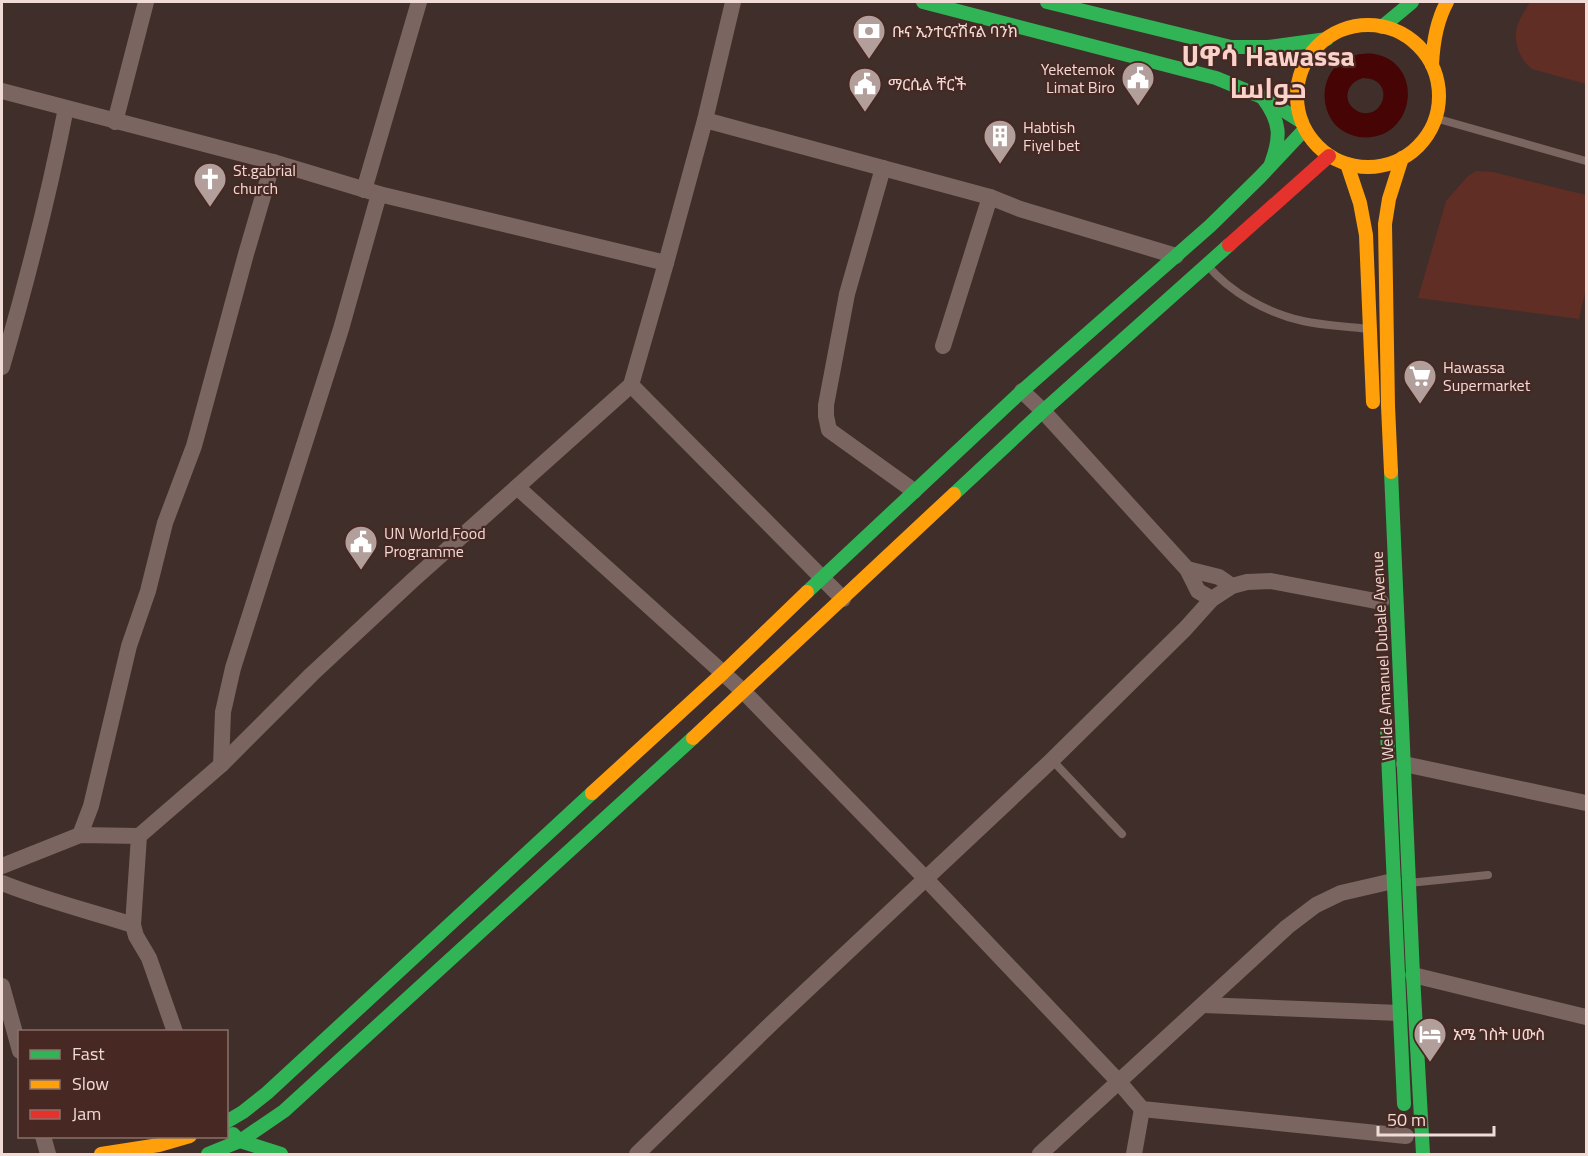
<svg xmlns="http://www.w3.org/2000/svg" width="1588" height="1156" viewBox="0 0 1588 1156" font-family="'Titillium Web',Cairo,'Noto Sans Ethiopic',sans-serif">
<rect width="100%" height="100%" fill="#3f2e2a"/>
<g fill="#602e25">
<path d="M 1530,2 L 1586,2 L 1586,84 L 1532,69 C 1519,59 1512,40 1518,24 C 1521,16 1526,9 1530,2 Z"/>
<polygon points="1476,171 1493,172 1586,195 1586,289 1579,319 1418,298 1446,201 1468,176"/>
</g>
<path fill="#460404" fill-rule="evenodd" d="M 1360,54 C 1364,54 1369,53 1374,54 C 1427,63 1415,144 1359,137 C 1348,135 1335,128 1330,117 C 1319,96 1325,69 1347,58 C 1351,56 1356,55 1360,54 ZM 1363,78 C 1396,78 1385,121 1359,112 C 1355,110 1351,107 1349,103 C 1344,91 1352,81 1363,78 Z"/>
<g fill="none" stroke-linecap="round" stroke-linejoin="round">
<g stroke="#7a6560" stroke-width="8">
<polyline points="1435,118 1586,161"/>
<path d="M 1207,265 C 1231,293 1267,313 1303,321 C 1325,326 1347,326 1368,329"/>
<polyline points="1052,760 1122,834"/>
<polyline points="1409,883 1488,875"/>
</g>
<g stroke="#7a6560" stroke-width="16">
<polyline points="2,91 273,162 379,194 666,263"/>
<polyline points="705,120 990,197 1020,209 1176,256"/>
<polyline points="115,122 146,2"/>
<polyline points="883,168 847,294 826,405 826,416 829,430 914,491"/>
<polyline points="364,190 419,2"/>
<polyline points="943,346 990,197"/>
<path d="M 2,367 C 27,281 49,195 66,108"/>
<polyline points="631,385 843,599"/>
<polyline points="1022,391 1043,411 1187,569 1198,591 1212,599"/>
<polyline points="517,487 744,692 926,879 1119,1082 1142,1109 1406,1136"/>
<polyline points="1187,569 1219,577 1232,586"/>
<polyline points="1404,764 1586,803"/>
<polyline points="221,765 223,712 233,668 341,329 379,194"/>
<polyline points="80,835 91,806 129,646 148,591 165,523 194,446 246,254 273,162"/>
<polyline points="139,836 133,925 136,936 149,958 175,1032"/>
<polyline points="2,866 80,835 139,836 221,765 312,674 413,580 631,385 666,263 705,120 733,2"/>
<path d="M 2,883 C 44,900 89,911 133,925"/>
<polyline points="1413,975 1586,1017"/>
<polyline points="2,986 20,1051"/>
<polyline points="1203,1005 1399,1013"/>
<polyline points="43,1136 48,1154"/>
<polyline points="637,1154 773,1022 1052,760 1185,629 1212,599 1232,586 1247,582 1271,581 1381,602"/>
<polyline points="1040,1154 1287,927 1316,905 1341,893 1393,881"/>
<polyline points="1134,1154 1142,1109"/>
</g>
<g stroke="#30b455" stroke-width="14">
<polyline points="923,2 1216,78 1262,97 1302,122"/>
<polyline points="1047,2 1231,47 1268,47 1327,39"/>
<polyline points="1382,27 1412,2"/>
<path d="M 1263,98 C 1281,122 1281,137 1271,164"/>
<polyline points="1391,472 1413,975 1423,1154"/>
<polyline points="954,494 1043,411 1229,245"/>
<polyline points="807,592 1022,391 1210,226 1260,177 1305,129"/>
<polyline points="1387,732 1404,1104"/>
<polyline points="226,1122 243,1112 267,1093 592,793"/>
<polyline points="233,1134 240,1141 281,1154"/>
<polyline points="208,1154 240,1141 284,1111 693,738"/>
</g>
<g stroke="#ff9f0a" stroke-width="14">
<circle cx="1368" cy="96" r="71"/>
<path d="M 1432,65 C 1433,43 1436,22 1447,2"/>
<polyline points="1347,164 1360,203 1366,235 1373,402"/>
<polyline points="1391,472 1388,406 1385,224 1389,199 1402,158"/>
<polyline points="693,738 954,494"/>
<polyline points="592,793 723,673 807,592"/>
<polyline points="101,1154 159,1145 190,1136"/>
</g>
<polyline stroke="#e5322d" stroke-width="14" points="1229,245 1329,156"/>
</g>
<defs>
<g id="bank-pin" transform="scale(1.725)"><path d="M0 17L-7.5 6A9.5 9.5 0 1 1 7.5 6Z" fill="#b29e9a" stroke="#472822"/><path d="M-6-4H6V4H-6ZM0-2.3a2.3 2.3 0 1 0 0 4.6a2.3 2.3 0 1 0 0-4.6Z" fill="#fff"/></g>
<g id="civic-pin" transform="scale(1.725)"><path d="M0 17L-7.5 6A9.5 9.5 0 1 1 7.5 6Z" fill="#b29e9a" stroke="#472822"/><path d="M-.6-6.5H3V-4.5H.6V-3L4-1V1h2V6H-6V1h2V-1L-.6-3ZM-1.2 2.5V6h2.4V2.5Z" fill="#fff"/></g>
<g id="building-pin" transform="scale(1.725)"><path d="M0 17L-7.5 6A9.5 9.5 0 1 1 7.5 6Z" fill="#b29e9a" stroke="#472822"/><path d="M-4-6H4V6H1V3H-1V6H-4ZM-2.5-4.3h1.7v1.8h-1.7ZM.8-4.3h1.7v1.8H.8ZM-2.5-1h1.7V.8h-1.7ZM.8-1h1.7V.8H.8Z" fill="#fff"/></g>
<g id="church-pin" transform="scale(1.725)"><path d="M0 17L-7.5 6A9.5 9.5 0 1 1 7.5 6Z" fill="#b29e9a" stroke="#472822"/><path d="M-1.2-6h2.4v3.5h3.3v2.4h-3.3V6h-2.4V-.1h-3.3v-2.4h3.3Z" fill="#fff"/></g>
<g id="supermarket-pin" transform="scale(1.725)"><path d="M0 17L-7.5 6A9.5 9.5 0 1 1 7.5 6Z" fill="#b29e9a" stroke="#472822"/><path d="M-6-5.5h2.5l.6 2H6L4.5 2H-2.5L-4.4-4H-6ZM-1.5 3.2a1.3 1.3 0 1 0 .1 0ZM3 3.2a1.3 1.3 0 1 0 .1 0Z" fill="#fff"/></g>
<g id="hotel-pin" transform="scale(1.725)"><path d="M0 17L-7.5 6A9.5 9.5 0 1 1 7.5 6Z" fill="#b29e9a" stroke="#472822"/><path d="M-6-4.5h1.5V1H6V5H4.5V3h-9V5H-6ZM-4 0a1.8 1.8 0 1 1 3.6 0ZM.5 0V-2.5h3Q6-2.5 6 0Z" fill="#fff"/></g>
</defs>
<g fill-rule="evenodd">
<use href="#bank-pin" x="869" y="31"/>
<use href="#civic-pin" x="1138" y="78"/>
<use href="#civic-pin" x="865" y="84"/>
<use href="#building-pin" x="1000" y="136"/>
<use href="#church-pin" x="210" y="179"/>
<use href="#supermarket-pin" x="1420" y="376"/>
<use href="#civic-pin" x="361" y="542"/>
<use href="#hotel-pin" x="1430" y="1034"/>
</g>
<g text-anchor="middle" stroke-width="4.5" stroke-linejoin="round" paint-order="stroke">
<g font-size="16" fill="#f0dbd7" stroke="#472822" text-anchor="start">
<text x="892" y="37">ቡና ኢንተርናሽናል ባንክ</text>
<text x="1115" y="75" text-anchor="end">Yeketemok<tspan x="1115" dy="18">Limat Biro</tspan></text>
<text x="888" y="90">ማርሲል ቸርች</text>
<text x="1023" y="133">Habtish<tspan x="1023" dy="18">Fiyel bet</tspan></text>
<text x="233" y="176">St.gabrial<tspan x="233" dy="18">church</tspan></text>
<text x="1443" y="373">Hawassa<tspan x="1443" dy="18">Supermarket</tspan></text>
<text x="384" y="539">UN World Food<tspan x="384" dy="18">Programme</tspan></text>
<text x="1453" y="1040">አሜ ገስት ሀውስ</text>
</g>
<g font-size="16" fill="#f0dbd7" stroke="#472822">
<text transform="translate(1382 656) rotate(-93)" y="6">Welde Amanuel Dubale Avenue</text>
</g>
<g font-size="28" font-weight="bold" fill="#fbd2ca" stroke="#472822">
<text x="1268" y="66">ሀዋሳ Hawassa<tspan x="1268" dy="32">حواسا</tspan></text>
</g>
</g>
<rect width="1588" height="1156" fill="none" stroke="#f0dbd7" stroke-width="6"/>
<rect x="18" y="1030" width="210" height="108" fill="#472822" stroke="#8b706a" stroke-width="1.5"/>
<rect x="30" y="1050" width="30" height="9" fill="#30b455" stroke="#8b706a" stroke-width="1.5"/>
<text x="72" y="1060" font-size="18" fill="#f0dbd7">Fast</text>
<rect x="30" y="1080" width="30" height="9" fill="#ff9f0a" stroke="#8b706a" stroke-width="1.5"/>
<text x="72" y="1090" font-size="18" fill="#f0dbd7">Slow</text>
<rect x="30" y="1110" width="30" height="9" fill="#e5322d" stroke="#8b706a" stroke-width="1.5"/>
<text x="72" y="1120" font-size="18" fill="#f0dbd7">Jam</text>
<path d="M1378 1126v9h116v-9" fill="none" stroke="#f0dbd7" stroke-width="3"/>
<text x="1387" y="1126" font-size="18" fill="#f0dbd7" stroke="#472822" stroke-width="4.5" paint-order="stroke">50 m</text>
</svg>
